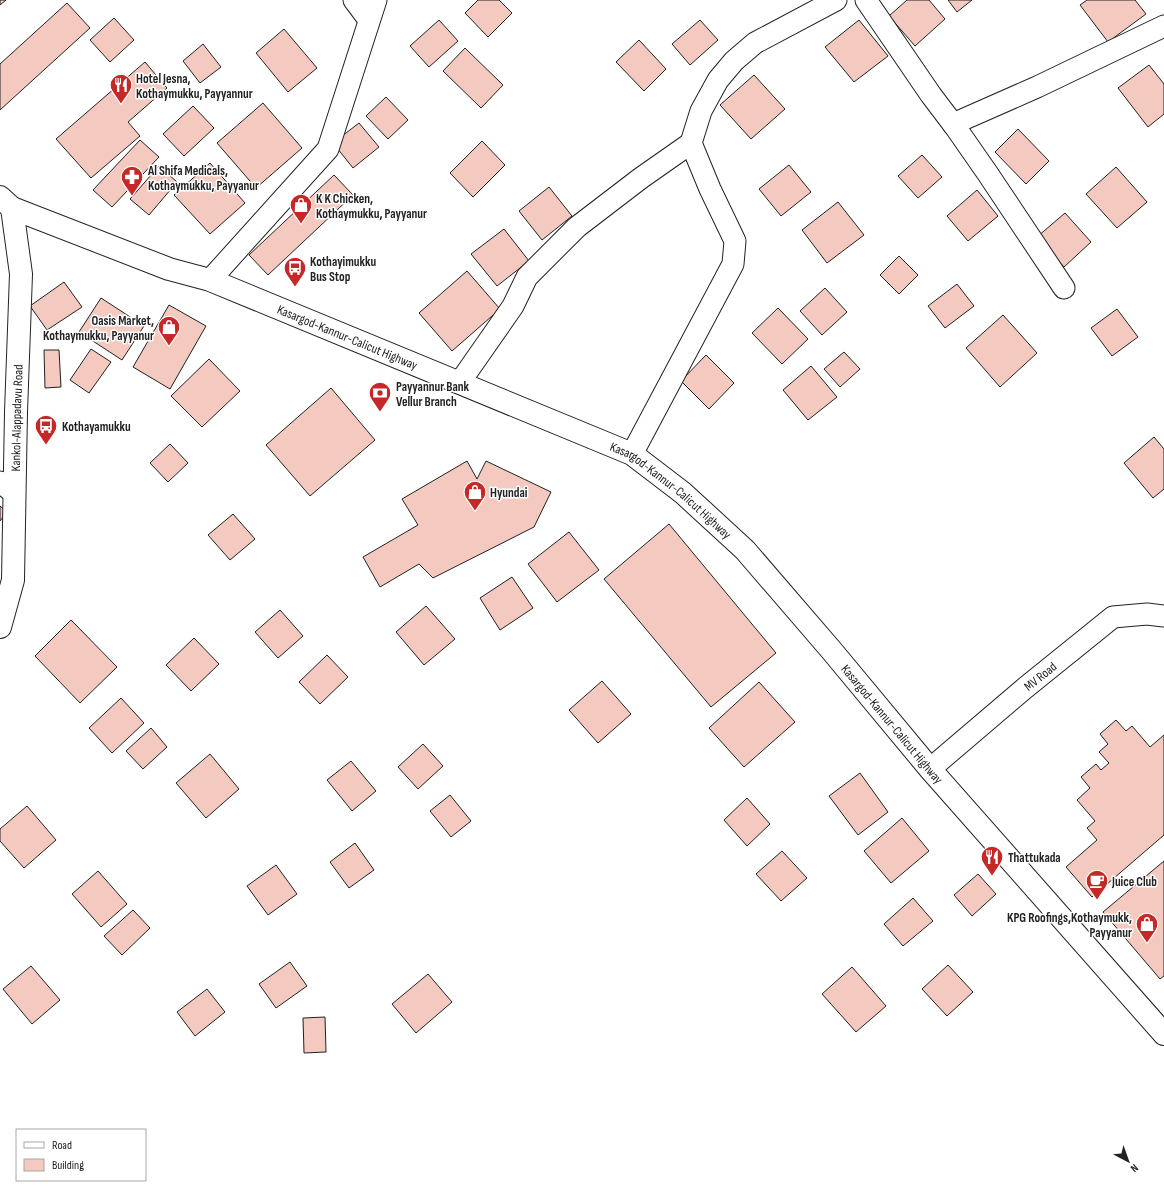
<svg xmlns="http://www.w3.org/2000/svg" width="1164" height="1197" viewBox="0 0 1164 1197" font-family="'Sofia Sans Condensed',sans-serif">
<rect width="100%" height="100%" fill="#fff"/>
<g fill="#f3c9c0" stroke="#222">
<polygon points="0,0 6,0 0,5"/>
<polygon points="478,0 499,0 512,13 488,37 465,13"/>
<polygon points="907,0 929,0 945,19 915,46 889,16"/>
<polygon points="948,0 972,0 957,12"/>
<polygon points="1087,0 1135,0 1146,14 1108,42 1080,5"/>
<polygon points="67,3 90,28 0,110 0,64"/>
<polygon points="114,18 134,40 110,62 90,40"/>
<polygon points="439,20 458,41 429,67 410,46"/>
<polygon points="700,20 718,40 690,65 672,44"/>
<polygon points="859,20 888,56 854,82 825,47"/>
<polygon points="284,29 317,68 288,92 256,53"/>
<polygon points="639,40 666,69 644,91 616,62"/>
<polygon points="203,44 221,67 200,83 183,61"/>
<polygon points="465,48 503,85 481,108 443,71"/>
<polygon points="145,62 167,88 128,122 140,136 91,178 56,139"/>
<polygon points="1149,65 1164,84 1164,114 1148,127 1118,88"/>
<polygon points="754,75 785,109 751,139 720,105"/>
<polygon points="386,97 408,120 388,139 366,116"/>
<polygon points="263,103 302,148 256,188 217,143"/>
<polygon points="193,106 214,128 184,156 163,134"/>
<polygon points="359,123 379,147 353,168 333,143"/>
<polygon points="1018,129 1049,161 1026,184 995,152"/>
<polygon points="140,140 159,157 112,207 93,190"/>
<polygon points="482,141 505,165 473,197 450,173"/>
<polygon points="922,155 942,177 918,198 898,176"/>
<polygon points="210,163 245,203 210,234 174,195"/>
<polygon points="789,165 811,192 781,216 759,189"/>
<polygon points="159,166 177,182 149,215 130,199"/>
<polygon points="1116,167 1147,202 1117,228 1086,194"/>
<polygon points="334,175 353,195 268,275 249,255"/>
<polygon points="549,187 572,216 542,240 519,211"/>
<polygon points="977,190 998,216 968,241 947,216"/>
<polygon points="838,202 864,235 827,263 802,230"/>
<polygon points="1065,213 1091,242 1064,267 1037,237"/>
<polygon points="504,229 529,261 497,286 471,254"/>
<polygon points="899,256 918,275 899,294 880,275"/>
<polygon points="467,271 500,309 452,351 419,313"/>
<polygon points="64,282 82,307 47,330 30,306"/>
<polygon points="957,284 974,306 945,328 928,306"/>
<polygon points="825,288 847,312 822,335 800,311"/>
<polygon points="101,298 144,326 122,360 79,332"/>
<polygon points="169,305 206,326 170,389 133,367"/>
<polygon points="778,308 808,339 782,364 752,333"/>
<polygon points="1117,309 1138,337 1112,356 1091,328"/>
<polygon points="1003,315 1037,353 1000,387 966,348"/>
<polygon points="91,349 111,362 89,393 70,380"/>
<polygon points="44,350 59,350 61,387 45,388"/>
<polygon points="844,352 860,369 840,387 824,369"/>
<polygon points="706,355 734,383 709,409 681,381"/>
<polygon points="209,359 240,391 202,427 171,396"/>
<polygon points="811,366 837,397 808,420 783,390"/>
<polygon points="331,388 375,440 310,496 266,445"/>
<polygon points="1154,437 1164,449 1164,489 1153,498 1124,463"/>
<polygon points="170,444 188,463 168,482 150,463"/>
<polygon points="467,461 477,479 486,461 551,492 534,527 433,578 419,564 380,587 363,557 418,525 402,499"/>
<polygon points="0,506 7,512 0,521"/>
<polygon points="233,514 255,539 230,560 208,535"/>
<polygon points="669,524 776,653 711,707 604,579"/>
<polygon points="569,532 599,570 557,602 528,564"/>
<polygon points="512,577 533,608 500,630 480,598"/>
<polygon points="426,606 455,639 424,665 396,632"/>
<polygon points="280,610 303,636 278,658 255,632"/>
<polygon points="71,620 117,667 80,703 35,656"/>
<polygon points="194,638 219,664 191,691 166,665"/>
<polygon points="327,655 348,677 320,704 299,682"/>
<polygon points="602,681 631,714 598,743 569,710"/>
<polygon points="759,682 795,722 744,767 709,728"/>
<polygon points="121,698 144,723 112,753 89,728"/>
<polygon points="1116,720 1126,731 1132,726 1150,747 1164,735 1164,835 1092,897 1066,867 1097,840 1087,828 1095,821 1077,800 1090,788 1081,777 1096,764 1101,770 1109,763 1099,752 1108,744 1100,734"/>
<polygon points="151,728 167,747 143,769 126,751"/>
<polygon points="423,744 443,766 418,789 398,767"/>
<polygon points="210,754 239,789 206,818 176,783"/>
<polygon points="351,761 376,791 352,811 327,780"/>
<polygon points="860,773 888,812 858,835 829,796"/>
<polygon points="450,795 471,821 451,837 430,811"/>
<polygon points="747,798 770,824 747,846 724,820"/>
<polygon points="27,806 56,840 24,868 0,841 0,829"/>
<polygon points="902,818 929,851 891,883 864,851"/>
<polygon points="355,843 374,870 349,888 330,862"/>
<polygon points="782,851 807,878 781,901 756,874"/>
<polygon points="1164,861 1164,976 1160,979 1103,912"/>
<polygon points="276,865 297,894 268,915 247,886"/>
<polygon points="98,871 127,904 101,927 72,894"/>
<polygon points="978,874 996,894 972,916 954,895"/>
<polygon points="913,898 933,921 903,946 884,924"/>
<polygon points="133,910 150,928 122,955 104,936"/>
<polygon points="290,962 307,986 276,1008 259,984"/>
<polygon points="948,965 973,992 947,1016 922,989"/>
<polygon points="31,966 60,1000 32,1024 3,989"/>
<polygon points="852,967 886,1006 856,1032 822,994"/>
<polygon points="428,974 452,1002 416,1033 392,1004"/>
<polygon points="207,989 225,1012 195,1036 177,1012"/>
<polygon points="325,1017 326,1052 304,1053 303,1018"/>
</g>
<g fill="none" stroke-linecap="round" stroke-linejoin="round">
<g stroke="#222" stroke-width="23">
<g id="minor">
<polyline points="354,0 369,20"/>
<polyline points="866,0 931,95 956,128 988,174 1064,288"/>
<polyline points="953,124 1037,87 1164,26"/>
<polyline points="210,280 328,149 376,0"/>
<polyline points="460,382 513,306 527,277 577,227 641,178 691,143"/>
<polyline points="632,454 733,264 735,241 710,189 691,143 701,111 718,80 734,61 755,43 836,0"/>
<polyline points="0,482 14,493"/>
<path id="s1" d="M 930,769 L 1025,688 L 1113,617 L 1147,614 L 1164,616"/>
</g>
</g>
<g stroke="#222" stroke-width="24">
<g id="secondary">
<path id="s2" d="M 0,627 L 13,580 L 16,412 L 21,274 L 12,208"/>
</g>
</g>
<g stroke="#222" stroke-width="24">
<g id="trunk">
<path id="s3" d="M 0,197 L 12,208 L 169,269 L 210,280 L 632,454 L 683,493 L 745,550 L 832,651 L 930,769 L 1164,1034"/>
</g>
</g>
<use href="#minor" stroke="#fff" stroke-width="21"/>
<use href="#secondary" stroke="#fff" stroke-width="22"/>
<use href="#trunk" stroke="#fff" stroke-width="22"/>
</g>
<defs>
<g id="restaurant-pin" transform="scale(1.15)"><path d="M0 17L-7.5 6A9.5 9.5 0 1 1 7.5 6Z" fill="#c62828" stroke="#fff"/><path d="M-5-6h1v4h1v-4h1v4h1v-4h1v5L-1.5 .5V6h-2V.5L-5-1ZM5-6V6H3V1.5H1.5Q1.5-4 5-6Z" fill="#fff"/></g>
<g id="pharmacy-pin" transform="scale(1.15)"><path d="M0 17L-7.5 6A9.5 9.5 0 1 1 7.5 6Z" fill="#c62828" stroke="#fff"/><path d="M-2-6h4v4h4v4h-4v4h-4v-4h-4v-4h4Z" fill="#fff"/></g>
<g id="shop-pin" transform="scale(1.15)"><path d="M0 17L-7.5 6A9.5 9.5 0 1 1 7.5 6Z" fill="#c62828" stroke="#fff"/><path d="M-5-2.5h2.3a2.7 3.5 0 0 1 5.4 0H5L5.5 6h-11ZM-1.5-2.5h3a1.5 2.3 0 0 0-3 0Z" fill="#fff"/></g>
<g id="bus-pin" transform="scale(1.15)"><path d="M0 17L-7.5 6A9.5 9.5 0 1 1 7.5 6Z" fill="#c62828" stroke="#fff"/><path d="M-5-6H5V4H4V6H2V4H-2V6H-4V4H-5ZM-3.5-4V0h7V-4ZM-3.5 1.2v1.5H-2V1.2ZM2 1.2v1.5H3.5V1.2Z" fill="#fff"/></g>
<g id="bank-pin" transform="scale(1.15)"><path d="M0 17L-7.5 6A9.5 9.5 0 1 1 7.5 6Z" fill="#c62828" stroke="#fff"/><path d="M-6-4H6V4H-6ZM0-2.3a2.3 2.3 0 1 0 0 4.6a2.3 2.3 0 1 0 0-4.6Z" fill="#fff"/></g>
<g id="cafe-pin" transform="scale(1.15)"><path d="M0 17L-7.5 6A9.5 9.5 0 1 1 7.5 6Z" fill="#c62828" stroke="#fff"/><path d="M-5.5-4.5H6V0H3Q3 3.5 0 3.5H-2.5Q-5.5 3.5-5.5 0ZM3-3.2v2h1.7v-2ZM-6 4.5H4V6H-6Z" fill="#fff"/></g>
</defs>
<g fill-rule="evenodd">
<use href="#restaurant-pin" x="121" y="85"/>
<use href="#pharmacy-pin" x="132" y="177"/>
<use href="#shop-pin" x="301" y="205"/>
<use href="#bus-pin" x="295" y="268"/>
<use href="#shop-pin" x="169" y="327"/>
<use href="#bank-pin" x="380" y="393"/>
<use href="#bus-pin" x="46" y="426"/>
<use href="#shop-pin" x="475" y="492"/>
<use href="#restaurant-pin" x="992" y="857"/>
<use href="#cafe-pin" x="1097" y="881"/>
<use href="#shop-pin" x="1147" y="924"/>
</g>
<g text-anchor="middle" stroke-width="3" stroke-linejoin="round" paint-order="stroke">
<g font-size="13" font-weight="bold" fill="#222" stroke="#fff" text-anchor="start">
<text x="136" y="83">Hotel Jesna,<tspan x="136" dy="15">Kothaymukku, Payyannur</tspan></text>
<text x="148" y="175">Al Shifa Medicals,<tspan x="148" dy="15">Kothaymukku, Payyanur</tspan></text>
<text x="316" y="203">K K Chicken,<tspan x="316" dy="15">Kothaymukku, Payyanur</tspan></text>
<text x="310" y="266">Kothayimukku<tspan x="310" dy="15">Bus Stop</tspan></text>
<text x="154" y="325" text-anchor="end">Oasis Market,<tspan x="154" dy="15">Kothaymukku, Payyanur</tspan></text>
<text x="396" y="391">Payyannur Bank<tspan x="396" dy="15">Vellur Branch</tspan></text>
<text x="62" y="431">Kothayamukku</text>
<text x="490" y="497">Hyundai</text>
<text x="1008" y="862">Thattukada</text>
<text x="1112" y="886">Juice Club</text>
<text x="1132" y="922" text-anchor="end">KPG Roofings,Kothaymukk,<tspan x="1132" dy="15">Payyanur</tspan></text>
</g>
<g font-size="13" fill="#222" stroke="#fff">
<text dy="5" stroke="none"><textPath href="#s3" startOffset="376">Kasargod-Kannur-Calicut Highway</textPath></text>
<text dy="5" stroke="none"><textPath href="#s2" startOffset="211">Kankol-Alappadavu Road</textPath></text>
<text dy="5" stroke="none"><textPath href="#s3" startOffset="736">Kasargod-Kannur-Calicut Highway</textPath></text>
<text dy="5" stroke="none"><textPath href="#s1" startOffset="144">MV Road</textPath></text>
<text dy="5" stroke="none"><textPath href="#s3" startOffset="1060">Kasargod-Kannur-Calicut Highway</textPath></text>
</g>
</g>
<rect x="16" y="1129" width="130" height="52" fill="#ffffff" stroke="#a7a7a7"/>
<rect x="24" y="1142" width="20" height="6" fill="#ffffff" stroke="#a7a7a7"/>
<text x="52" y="1149" font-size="12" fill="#222222">Road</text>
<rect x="24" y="1159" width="20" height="12" fill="#f3c9c0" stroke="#a7a7a7"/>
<text x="52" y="1169" font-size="12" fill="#222222">Building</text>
<g transform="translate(1128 1161) rotate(139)" stroke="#ffffff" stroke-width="3" paint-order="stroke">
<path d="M0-3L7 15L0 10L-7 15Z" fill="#222222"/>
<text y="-6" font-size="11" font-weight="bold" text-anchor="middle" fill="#222222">N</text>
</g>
</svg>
